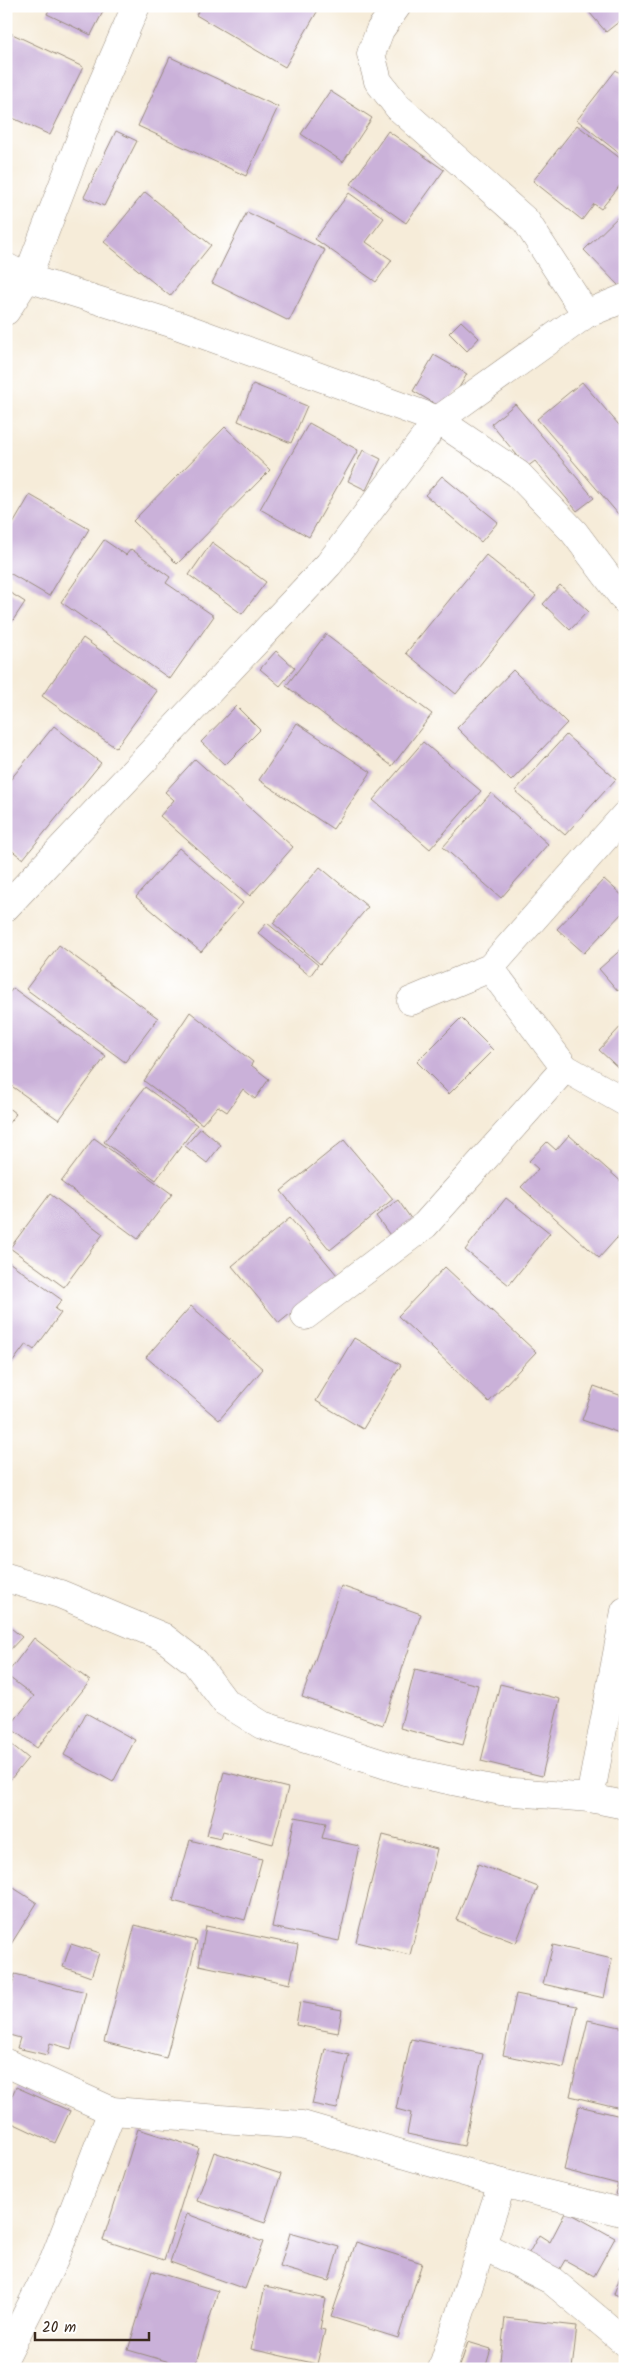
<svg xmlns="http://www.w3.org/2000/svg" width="631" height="2375" viewBox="0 0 631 2375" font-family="Kalam,sans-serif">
<rect width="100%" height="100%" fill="#fff"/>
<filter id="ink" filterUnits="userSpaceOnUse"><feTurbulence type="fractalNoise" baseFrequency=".02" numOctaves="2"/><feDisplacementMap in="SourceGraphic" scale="10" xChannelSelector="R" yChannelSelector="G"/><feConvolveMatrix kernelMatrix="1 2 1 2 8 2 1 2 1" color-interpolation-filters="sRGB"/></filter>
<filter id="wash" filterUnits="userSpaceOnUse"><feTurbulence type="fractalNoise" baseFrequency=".0096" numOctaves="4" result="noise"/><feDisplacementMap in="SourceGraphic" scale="20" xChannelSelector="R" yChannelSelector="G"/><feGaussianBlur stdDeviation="1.12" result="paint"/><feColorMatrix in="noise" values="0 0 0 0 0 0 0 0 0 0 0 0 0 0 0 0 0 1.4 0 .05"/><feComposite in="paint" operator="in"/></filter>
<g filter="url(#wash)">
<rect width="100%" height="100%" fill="#f6ecd9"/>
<g id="blocks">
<g fill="#cab1d9">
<polygon points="51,6 106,6 91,35 47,14"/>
<polygon points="201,6 308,6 317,12 285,67 196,15"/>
<polygon points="584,6 625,6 625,17 606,32"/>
<polygon points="6,31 83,67 50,135 6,115"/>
<polygon points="170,57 278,107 246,176 138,126"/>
<polygon points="616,70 625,77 625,158 577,120"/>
<polygon points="330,91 372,118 343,162 301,134"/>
<polygon points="577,125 625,162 625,179 601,209 594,204 582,220 533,181"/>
<polygon points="116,131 137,141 104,206 84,197"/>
<polygon points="388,131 444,170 406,223 351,184"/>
<polygon points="145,192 211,245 170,296 104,242"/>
<polygon points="349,193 384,218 366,242 392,260 376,282 315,239"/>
<polygon points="625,210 625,280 619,286 584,250"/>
<polygon points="247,212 325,250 289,321 212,283"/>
<polygon points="461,321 479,338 467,351 449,333"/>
<polygon points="434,355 467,374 446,410 413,391"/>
<polygon points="582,382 625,432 625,511 619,515 537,419"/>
<polygon points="253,384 307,406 291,443 238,421"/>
<polygon points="515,404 594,498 577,511 535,461 527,467 491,424"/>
<polygon points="309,423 358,450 309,537 260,509"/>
<polygon points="225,427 270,470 177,564 133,521"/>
<polygon points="363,450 381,459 366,490 348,481"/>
<polygon points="442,476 498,522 481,542 425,495"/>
<polygon points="30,495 89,529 49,596 6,571 6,536"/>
<polygon points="104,540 126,555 131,549 170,577 166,583 214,616 170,679 61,602"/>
<polygon points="212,542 266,582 242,614 189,575"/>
<polygon points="486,555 536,596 456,694 406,653"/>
<polygon points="560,585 588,611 570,630 543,604"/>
<polygon points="6,590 25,602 6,631"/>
<polygon points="326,634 432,714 392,766 286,686"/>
<polygon points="83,638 157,691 116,748 42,696"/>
<polygon points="276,651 295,668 280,686 260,669"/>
<polygon points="513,670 567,723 511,781 457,728"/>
<polygon points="236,706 260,730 225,765 201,742"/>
<polygon points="297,723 371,772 333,829 259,780"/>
<polygon points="54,726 101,763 23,859 6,846 6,785"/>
<polygon points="566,735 616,779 565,835 515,791"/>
<polygon points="423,742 481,791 430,849 373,800"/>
<polygon points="195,759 293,847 250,896 160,816 174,800 165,792"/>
<polygon points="491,793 548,844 501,898 443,847"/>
<polygon points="179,848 243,903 201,952 136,897"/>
<polygon points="320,867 368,907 320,964 273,923"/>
<polygon points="604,879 625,898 625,910 584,953 557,929"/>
<polygon points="267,923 318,965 310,976 258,933"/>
<polygon points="59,945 158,1018 125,1062 26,989"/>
<polygon points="625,946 625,984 618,991 599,969"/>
<polygon points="13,988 106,1056 59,1120 6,1082 6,997"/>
<polygon points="190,1012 253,1062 251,1065 269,1079 255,1099 243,1089 227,1112 218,1106 202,1124 144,1081"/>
<polygon points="461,1018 493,1050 449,1094 417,1062"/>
<polygon points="625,1022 625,1074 599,1050"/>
<polygon points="145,1087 197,1125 156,1180 104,1142"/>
<polygon points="6,1106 16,1114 6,1126"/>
<polygon points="201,1128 221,1145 207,1163 185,1146"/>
<polygon points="569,1135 625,1185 625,1229 599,1258 521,1187 538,1169 529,1161 547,1142 556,1150"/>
<polygon points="94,1138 172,1194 138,1239 61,1182"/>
<polygon points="344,1140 393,1199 330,1250 281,1191"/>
<polygon points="50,1194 103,1234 64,1287 10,1248"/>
<polygon points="506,1198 550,1233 509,1285 465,1250"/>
<polygon points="398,1200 414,1223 392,1238 376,1216"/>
<polygon points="290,1218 337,1275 279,1323 232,1266"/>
<polygon points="6,1260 62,1300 55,1309 61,1313 34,1350 26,1344 12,1363 6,1359"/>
<polygon points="445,1267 536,1352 489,1402 398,1316"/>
<polygon points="191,1306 263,1369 219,1420 146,1357"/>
<polygon points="354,1338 401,1365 363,1429 316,1401"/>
<polygon points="594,1386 625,1397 625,1435 582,1420"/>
<polygon points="341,1586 421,1614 383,1725 302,1697"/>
<polygon points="6,1624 22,1637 6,1654"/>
<polygon points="34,1638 90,1681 37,1748 9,1727 34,1696 6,1675"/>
<polygon points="415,1669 478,1685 463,1745 400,1728"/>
<polygon points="500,1684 560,1699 542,1776 481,1761"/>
<polygon points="86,1713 135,1740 113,1782 64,1755"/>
<polygon points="6,1740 28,1758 6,1785"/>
<polygon points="224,1772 288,1788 273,1844 223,1831 221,1838 207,1835"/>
<polygon points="295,1817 326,1823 322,1838 359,1846 339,1941 272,1927"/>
<polygon points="383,1835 437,1849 410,1955 356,1942"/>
<polygon points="190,1840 262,1859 245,1920 173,1901"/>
<polygon points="478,1864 538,1887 516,1943 456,1920"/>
<polygon points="6,1883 37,1903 6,1952"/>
<polygon points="135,1925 197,1941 166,2058 104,2042"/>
<polygon points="206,1926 298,1945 290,1984 199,1965"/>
<polygon points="71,1944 99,1953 91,1977 63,1967"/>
<polygon points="553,1945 612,1959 604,1998 543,1984"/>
<polygon points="15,1974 86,1992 71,2049 50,2043 47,2055 17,2048 20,2038 6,2034 6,2005"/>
<polygon points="516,1994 577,2006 564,2068 503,2055"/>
<polygon points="300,2002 342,2010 338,2033 296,2025"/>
<polygon points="588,2020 625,2028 625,2109 570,2096"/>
<polygon points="411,2039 483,2054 464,2146 407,2134 411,2113 396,2109"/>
<polygon points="325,2049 349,2055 337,2109 312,2104"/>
<polygon points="16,2087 70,2111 55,2143 6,2120 6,2108"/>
<polygon points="579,2106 625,2117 625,2197 615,2194 618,2184 564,2170"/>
<polygon points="138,2129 199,2148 164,2260 103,2240"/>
<polygon points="214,2152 281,2174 265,2223 197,2201"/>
<polygon points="566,2211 615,2238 594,2276 565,2260 557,2274 526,2258 539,2235 550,2242"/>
<polygon points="187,2214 263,2242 245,2289 170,2262"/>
<polygon points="290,2233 339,2247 329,2281 280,2267"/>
<polygon points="356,2242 422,2263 398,2338 331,2317"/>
<polygon points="625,2255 625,2270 619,2268"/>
<polygon points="152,2271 218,2291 194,2369 128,2350"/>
<polygon points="621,2274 625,2275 625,2298 614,2294"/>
<polygon points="265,2286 326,2299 320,2329 325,2330 317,2364 251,2349"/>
<polygon points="505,2318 577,2326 572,2369 499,2369"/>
<polygon points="468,2342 491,2349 485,2369 459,2369"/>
</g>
</g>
</g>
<g filter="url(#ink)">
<use href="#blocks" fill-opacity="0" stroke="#988b7c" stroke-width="1"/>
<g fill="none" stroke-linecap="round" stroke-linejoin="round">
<g stroke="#988b7c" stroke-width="29">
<g id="street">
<polyline points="397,6 380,30 371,54 378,81 398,107 526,221 586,314"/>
<polyline points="6,267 27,278 177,325 438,420 518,474 574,532 625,600"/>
<polyline points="6,311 27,278 99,91 136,6"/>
<polyline points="6,907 329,564 438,420 586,314 625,298"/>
<polyline points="490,968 565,1068 625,1102"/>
<polyline points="411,1001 490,968 625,815"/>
<polyline points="305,1316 425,1225 565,1068"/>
<polyline points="6,1578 60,1594 163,1637 195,1662 225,1702 262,1725 405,1771 501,1791 590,1798 625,1805"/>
<polyline points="590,1798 625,1611"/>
<polyline points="6,2063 112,2111 302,2125 502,2183 625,2213"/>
<polyline points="482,2245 551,2280 625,2342"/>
<polyline points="6,2355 54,2260 112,2111"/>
<polyline points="442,2369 502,2183"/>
</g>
</g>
<use href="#street" stroke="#fff" stroke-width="28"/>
</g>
</g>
<rect width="631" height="2375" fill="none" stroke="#fff" stroke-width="25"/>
<path d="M35 2332v8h114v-8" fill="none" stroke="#3b2a1e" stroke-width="2.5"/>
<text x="42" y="2332" font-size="15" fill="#3b2a1e" stroke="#ffffff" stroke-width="4" paint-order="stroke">20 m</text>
</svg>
